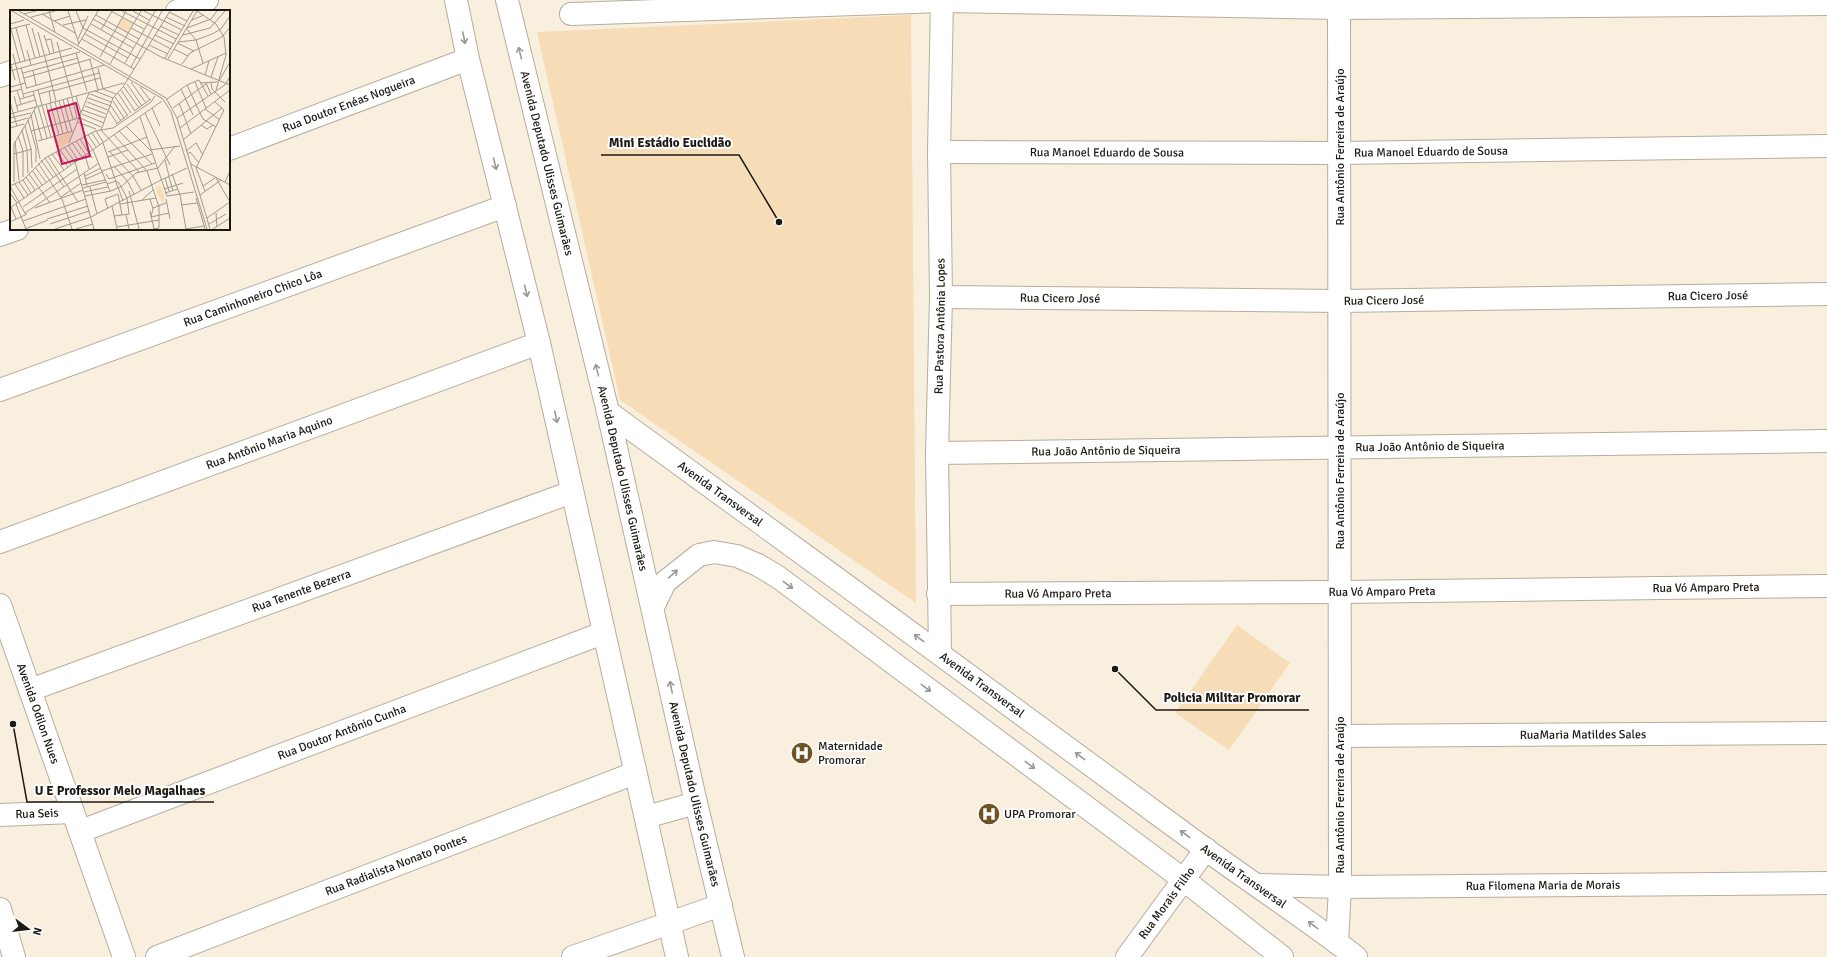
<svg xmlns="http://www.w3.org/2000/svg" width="1827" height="957" viewBox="0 0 1827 957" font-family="Signika,sans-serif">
<rect width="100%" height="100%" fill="#f9efde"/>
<g fill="#f6ddb8">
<polygon points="911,15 916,603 620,400 537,32"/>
<polygon points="1237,625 1290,663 1229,750 1175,713"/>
</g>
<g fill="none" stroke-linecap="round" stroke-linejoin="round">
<g stroke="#b7ad9d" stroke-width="24">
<g id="minor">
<polyline points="177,11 207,0"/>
<polyline points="571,14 942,1 1339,8 1827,4"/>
<polyline points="0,76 11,72"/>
<path id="s1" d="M 229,149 L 468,59"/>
<path id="s2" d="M 939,152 L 1340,153 L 1827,146"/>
<polyline points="0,235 17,229"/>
<path id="s3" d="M 941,297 L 1340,301 L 1827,294"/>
<path id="s4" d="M 0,390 L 505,206"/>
<path id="s5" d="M 937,453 L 1827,441"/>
<path id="s6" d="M 0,542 L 539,343"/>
<path id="s7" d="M 938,594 L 1340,592 L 1827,586"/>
<path id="s8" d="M 0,605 L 124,957"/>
<path id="s9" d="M 940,652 L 937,453 L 941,297 L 939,152 L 942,0"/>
<path id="s10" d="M 30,690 L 572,492"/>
<path id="s11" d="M 1340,736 L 1827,733"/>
<path id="s12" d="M 0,815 L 73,812"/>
<path id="s13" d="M 81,831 L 603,633"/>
<path id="s14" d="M 1259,885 L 1340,887 L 1827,883"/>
<polyline points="0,909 14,957"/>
<polyline points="1337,943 1340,887 1339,0"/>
<path id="s15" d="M 157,957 L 635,773"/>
<polyline points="573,957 721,905"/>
<path id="s16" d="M 1127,957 L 1206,849"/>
</g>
</g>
<g stroke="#b7ad9d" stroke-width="24">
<g id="tertiary">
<polyline points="456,0 468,59 539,343 677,957"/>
<path id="s17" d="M 507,0 L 608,412 L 696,803 L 733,957"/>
<path id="s18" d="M 608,412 C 805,555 1001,698 1197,843 C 1250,882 1304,917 1356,957"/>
<polyline points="653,607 665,582 699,555 714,552 737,556 758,565 778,577 1184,880 1282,957"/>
<polyline points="646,817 696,803"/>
</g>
</g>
<use href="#minor" stroke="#fff" stroke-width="22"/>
<use href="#tertiary" stroke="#fff" stroke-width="22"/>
</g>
<defs><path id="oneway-shaft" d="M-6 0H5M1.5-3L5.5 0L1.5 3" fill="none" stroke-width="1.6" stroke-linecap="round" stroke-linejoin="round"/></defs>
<g stroke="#999895">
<use href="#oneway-shaft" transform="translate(464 38) rotate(78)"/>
<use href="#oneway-shaft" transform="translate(520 53) rotate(-104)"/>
<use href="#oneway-shaft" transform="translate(495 164) rotate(76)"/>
<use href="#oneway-shaft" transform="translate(526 291) rotate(76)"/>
<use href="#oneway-shaft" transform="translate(597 370) rotate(-104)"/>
<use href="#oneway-shaft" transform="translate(556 417) rotate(78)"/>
<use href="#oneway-shaft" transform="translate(673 574) rotate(-42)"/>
<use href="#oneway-shaft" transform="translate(788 585) rotate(37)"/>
<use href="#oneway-shaft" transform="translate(919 638) rotate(-144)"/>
<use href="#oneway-shaft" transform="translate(671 687) rotate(-102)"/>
<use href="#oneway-shaft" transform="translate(926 688) rotate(37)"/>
<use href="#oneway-shaft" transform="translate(1080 756) rotate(-143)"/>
<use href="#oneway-shaft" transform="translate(1030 765) rotate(37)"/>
<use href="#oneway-shaft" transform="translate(1185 834) rotate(-143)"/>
<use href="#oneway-shaft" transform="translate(1313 925) rotate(-144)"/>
</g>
<defs>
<g id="hospital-disc" transform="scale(1.15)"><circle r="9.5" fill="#6e5325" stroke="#fdfdfd"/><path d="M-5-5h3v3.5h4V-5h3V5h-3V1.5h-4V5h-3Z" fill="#fff"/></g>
</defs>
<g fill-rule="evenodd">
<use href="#hospital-disc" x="802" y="753"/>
<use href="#hospital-disc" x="989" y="814"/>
</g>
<g text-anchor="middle" stroke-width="4" stroke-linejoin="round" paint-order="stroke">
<g font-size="12" fill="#1d1913" stroke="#fdfdfd">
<text dy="4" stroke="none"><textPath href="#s1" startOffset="128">Rua Doutor Enéas Nogueira</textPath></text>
<text transform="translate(1340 147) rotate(-90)" y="4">Rua Antônio Ferreira de Araújo</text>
<text dy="4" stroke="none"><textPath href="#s2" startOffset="168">Rua Manoel Eduardo de Sousa</textPath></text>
<text dy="4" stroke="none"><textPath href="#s2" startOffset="492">Rua Manoel Eduardo de Sousa</textPath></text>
<text dy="4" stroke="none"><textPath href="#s17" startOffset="168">Avenida Deputado Ulisses Guimarães</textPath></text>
<text dy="4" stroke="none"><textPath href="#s3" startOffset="767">Rua Cicero José</textPath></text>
<text dy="4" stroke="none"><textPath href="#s4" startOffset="269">Rua Caminhoneiro Chico Lôa</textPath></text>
<text dy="4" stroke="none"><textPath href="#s3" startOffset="119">Rua Cicero José</textPath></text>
<text dy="4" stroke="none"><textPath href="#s3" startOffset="443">Rua Cicero José</textPath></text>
<text dy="4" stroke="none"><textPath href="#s9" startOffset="326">Rua Pastora Antônia Lopes</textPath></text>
<text dy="4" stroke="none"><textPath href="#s6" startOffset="287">Rua Antônio Maria Aquino</textPath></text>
<text dy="4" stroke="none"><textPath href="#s5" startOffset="493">Rua João Antônio de Siqueira</textPath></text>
<text dy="4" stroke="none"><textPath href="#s5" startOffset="169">Rua João Antônio de Siqueira</textPath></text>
<text transform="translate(1340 471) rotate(-90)" y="4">Rua Antônio Ferreira de Araújo</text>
<text dy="4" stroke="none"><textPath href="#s17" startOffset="492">Avenida Deputado Ulisses Guimarães</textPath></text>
<text dy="4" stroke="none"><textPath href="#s18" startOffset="139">Avenida Transversal</textPath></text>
<text dy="4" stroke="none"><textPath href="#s7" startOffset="768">Rua Vó Amparo Preta</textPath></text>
<text dy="4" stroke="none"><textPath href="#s10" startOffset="289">Rua Tenente Bezerra</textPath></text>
<text dy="4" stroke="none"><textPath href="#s7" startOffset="444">Rua Vó Amparo Preta</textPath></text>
<text dy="4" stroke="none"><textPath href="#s7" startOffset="120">Rua Vó Amparo Preta</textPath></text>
<text dy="4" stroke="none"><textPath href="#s18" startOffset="463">Avenida Transversal</textPath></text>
<text dy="4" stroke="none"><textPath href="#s8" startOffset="115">Avenida Odilon Nues</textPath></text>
<text dy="4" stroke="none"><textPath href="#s13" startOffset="279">Rua Doutor Antônio Cunha</textPath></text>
<text dy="4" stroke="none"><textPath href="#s11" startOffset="243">RuaMaria Matildes Sales</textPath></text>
<text dy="4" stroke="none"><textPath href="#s17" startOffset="816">Avenida Deputado Ulisses Guimarães</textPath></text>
<text transform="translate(1340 795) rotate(-90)" y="4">Rua Antônio Ferreira de Araújo</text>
<text dy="4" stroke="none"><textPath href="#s12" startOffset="37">Rua Seis</textPath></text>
<text dy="4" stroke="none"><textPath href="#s15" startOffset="256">Rua Radialista Nonato Pontes</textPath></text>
<text dy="4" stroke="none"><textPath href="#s18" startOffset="787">Avenida Transversal</textPath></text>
<text dy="4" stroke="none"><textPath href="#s14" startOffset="284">Rua Filomena Maria de Morais</textPath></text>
<text dy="4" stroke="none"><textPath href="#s16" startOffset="67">Rua Morais Filho</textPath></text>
</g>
<g font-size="12" fill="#1d1913" stroke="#fdfdfd" text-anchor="start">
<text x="818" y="750">Maternidade<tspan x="818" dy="14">Promorar</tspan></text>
<text x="1004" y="818">UPA Promorar</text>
</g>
</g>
<g transform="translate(10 10)">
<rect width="220" height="220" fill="#f9efde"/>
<path d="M 113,7 L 123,13 L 118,23 L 107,17 ZM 63,122 L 59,132 L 49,138 L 46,127 ZM 146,176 L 150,176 L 155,187 L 153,193 L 147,184 Z" fill="#f6ddb8"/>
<path fill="none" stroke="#a1998d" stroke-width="1" d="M 2,1 L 153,89 L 161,102 L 197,219M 9,1 L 156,88 L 167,108 L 200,219M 39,1 L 45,22M 58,1 L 69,34M 66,1 L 73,18 L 130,49M 101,1 L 134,19M 112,1 L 166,29M 123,1 L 139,10M 134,1 L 172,20M 187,1 L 206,14 L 214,27 L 216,45 L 206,80M 159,2 L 177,11M 14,4 L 26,1M 32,4 L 65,23M 86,5 L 129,29M 21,7 L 45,1M 156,7 L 175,16M 83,9 L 151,47 L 220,75M 182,10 L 194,5M 44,11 L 60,6M 0,14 L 14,10M 81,14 L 123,38M 16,15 L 25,48M 53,15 L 76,10M 150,16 L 169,25M 6,18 L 15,51M 22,18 L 30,47M 121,18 L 161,39M 176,18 L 186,30 L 193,53M 177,18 L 201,9 L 207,1M 0,19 L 20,14M 1,19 L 10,52M 91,20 L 102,1M 28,22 L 36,51M 75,24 L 118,48M 34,25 L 40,44M 145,25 L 164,34M 173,25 L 200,18 L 215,1M 68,29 L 78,6M 72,29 L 124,59M 36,30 L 41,29 L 44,43M 47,32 L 51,47M 168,32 L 186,30 L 202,24 L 211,19 L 220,6M 167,33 L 184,41M 68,35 L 88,1M 139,35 L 158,44M 164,39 L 178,46M 17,40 L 21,55M 66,43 L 77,81M 3,44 L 14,88M 51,47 L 62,86M 90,47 L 116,1M 155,48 L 183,1M 158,49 L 187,1M 80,50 L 88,80M 36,51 L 46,91M 0,52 L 5,70M 115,53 L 145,1M 100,54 L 131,1M 172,54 L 180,43 L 212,27 L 220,17M 0,55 L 62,38M 121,57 L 152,1M 11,58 L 17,79M 88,58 L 93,79M 181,59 L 216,43M 23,60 L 26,75M 0,61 L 70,42M 13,63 L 68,48M 195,65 L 199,51M 201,67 L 208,47M 14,68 L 81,49M 189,70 L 198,86M 209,71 L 220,52M 121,72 L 136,93M 185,72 L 196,98M 201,72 L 202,79 L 215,92M 190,73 L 207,72M 196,73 L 201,84M 117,74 L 132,96M 177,75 L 190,103M 42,76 L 89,63M 1,77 L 15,73M 114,77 L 129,98M 130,77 L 140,90M 17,78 L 94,55M 93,79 L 106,84M 171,79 L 183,105M 7,80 L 11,94M 28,80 L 32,95M 111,80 L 125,101M 23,81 L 27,96M 39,81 L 41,93M 43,81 L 90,68M 85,81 L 103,88M 0,82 L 12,79M 108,83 L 121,103M 13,84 L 42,76M 29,84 L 43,80M 80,84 L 101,92M 4,86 L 8,101M 66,86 L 71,103M 62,87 L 67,108M 105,87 L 118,106M 57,88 L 63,109M 78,88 L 101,96 L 111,111M 10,89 L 24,85M 157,89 L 177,75 L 189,70M 53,90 L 62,122M 49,91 L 58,123M 103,91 L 114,108M 0,92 L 7,116M 45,92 L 53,124M 77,92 L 98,100M 40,93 L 49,125M 169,93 L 181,124M 36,94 L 48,137M 32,95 L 41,127M 6,96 L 25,90M 28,96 L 37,128M 75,96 L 96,104M 142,98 L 150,116M 163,98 L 196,74M 195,99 L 210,110M 24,100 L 32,130M 72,100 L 95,108M 99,101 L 107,113M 124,101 L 141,89M 135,103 L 160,155M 190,103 L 193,109 L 206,117M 0,104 L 114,73M 72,104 L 94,113M 21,105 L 30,149M 130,107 L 157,186 L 184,182M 0,108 L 21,103M 70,108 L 91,117M 167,108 L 216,74 L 220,66M 18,110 L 26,138 L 26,152M 67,112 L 86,119M 0,113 L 18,108M 106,114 L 118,105M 191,115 L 197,119 L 203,115M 15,116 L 21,139 L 22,158M 116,116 L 140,140 L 170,136M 0,118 L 14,114M 170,118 L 220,80M 12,120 L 17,140 L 18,163M 91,120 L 103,88 L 113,77 L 160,1M 91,120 L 129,162M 21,121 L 69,108M 86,121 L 93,132M 109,121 L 142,154M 82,123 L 90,135M 78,125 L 86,137M 104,125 L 137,161 L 149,197 L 149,218 L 143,219M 8,126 L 13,141 L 13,167M 74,127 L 83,140M 70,129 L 82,148M 173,130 L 212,98M 5,131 L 9,170M 28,131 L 63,121M 66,131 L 76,145M 59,133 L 79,83M 62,133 L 72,147M 93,133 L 108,178M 58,135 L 68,150M 54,137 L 65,152M 50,140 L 61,155M 83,140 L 100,181M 176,141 L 186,133 L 193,145M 46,142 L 58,157M 98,142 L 137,127M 100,142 L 123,166 L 131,180M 4,144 L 22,139M 42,144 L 54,160M 178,144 L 180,142 L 189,153M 75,145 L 79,159M 38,146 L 68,192M 98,147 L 118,140M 35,148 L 54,177M 31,150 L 43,167M 155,150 L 159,166M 65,152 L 84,219M 28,153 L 52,189 L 62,219M 181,154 L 220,175M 104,156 L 118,172 L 124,184M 25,157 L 36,172M 22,160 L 32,175M 92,161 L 142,144M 74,163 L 77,176M 19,164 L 40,193M 96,164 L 99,169 L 145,153M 162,164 L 170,185 L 176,219M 75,166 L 91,158M 16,167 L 25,180M 159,167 L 163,181M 155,168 L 159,181M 206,168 L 220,192M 76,169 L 92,162M 13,170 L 21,183M 151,170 L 177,158M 4,172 L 4,134 L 26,97M 9,172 L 18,185M 215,172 L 220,161M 5,174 L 14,188M 97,174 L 106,171 L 109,173 L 117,188 L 119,204 L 104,206M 72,175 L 95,170M 0,176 L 13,170 L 35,148 L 85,121 L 103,118 L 141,92 L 145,86M 0,176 L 16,205M 193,176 L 205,168M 80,177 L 87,204M 108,177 L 113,191M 73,178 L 96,172M 154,179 L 173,173M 119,181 L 129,219M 195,181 L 186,158 L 214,100 L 205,92M 74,182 L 98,177M 0,183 L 7,193M 155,183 L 168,179M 190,185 L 211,170M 75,186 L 101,181 L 112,176 L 126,163 L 148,158 L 165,136M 51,187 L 71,173M 186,188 L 195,219M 140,189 L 143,199 L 141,207 L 159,203M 156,189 L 160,209M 131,191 L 143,180M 6,194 L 16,219M 110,194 L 146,188M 171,195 L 187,193M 102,196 L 107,219M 1,197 L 6,209M 13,197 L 67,159M 0,198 L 152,91M 25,198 L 73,180M 143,198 L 156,193M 98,199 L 95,189 L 108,184 L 112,205M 140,201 L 144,219M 15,203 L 89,153M 206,203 L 207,217M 116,205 L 119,219M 197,208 L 220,192M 37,209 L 78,196M 13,211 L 76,189M 0,212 L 17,204M 40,214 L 79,201M 199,214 L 216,204M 107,217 L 149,210M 15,219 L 38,210M 45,219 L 81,207 L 151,170M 66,219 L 83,214M 176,219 L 194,216M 203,219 L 220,208"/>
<path fill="#c2185b" fill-opacity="0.15" stroke="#c2185b" stroke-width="2" d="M 66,93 L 80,146 L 52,154 L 38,101 Z"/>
<rect width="220" height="220" fill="none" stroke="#1d1913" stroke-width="2"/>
</g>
<path fill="none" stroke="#1d1913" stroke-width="1.5" d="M779 222L739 155H601M1115 669L1156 710H1309M13 724L27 802H214"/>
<g fill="#1d1913" stroke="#fdfdfd" stroke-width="1.5">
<circle cx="779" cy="222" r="4"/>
<circle cx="1115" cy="669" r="4"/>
<circle cx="13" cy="724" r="4"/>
</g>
<g font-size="13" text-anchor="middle" font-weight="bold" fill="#1d1913" stroke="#fdfdfd" stroke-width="4" stroke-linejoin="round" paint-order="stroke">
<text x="670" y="147">Mini Estádio Euclidão</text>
<text x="1232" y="702">Policia Militar Promorar</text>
<text x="120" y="795">U E Professor Melo Magalhaes</text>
</g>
<g transform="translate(28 929) rotate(105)" stroke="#fdfdfd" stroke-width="3" paint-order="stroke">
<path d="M0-3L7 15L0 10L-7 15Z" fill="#1d1913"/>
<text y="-6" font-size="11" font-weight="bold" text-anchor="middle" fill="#1d1913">N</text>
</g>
</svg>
